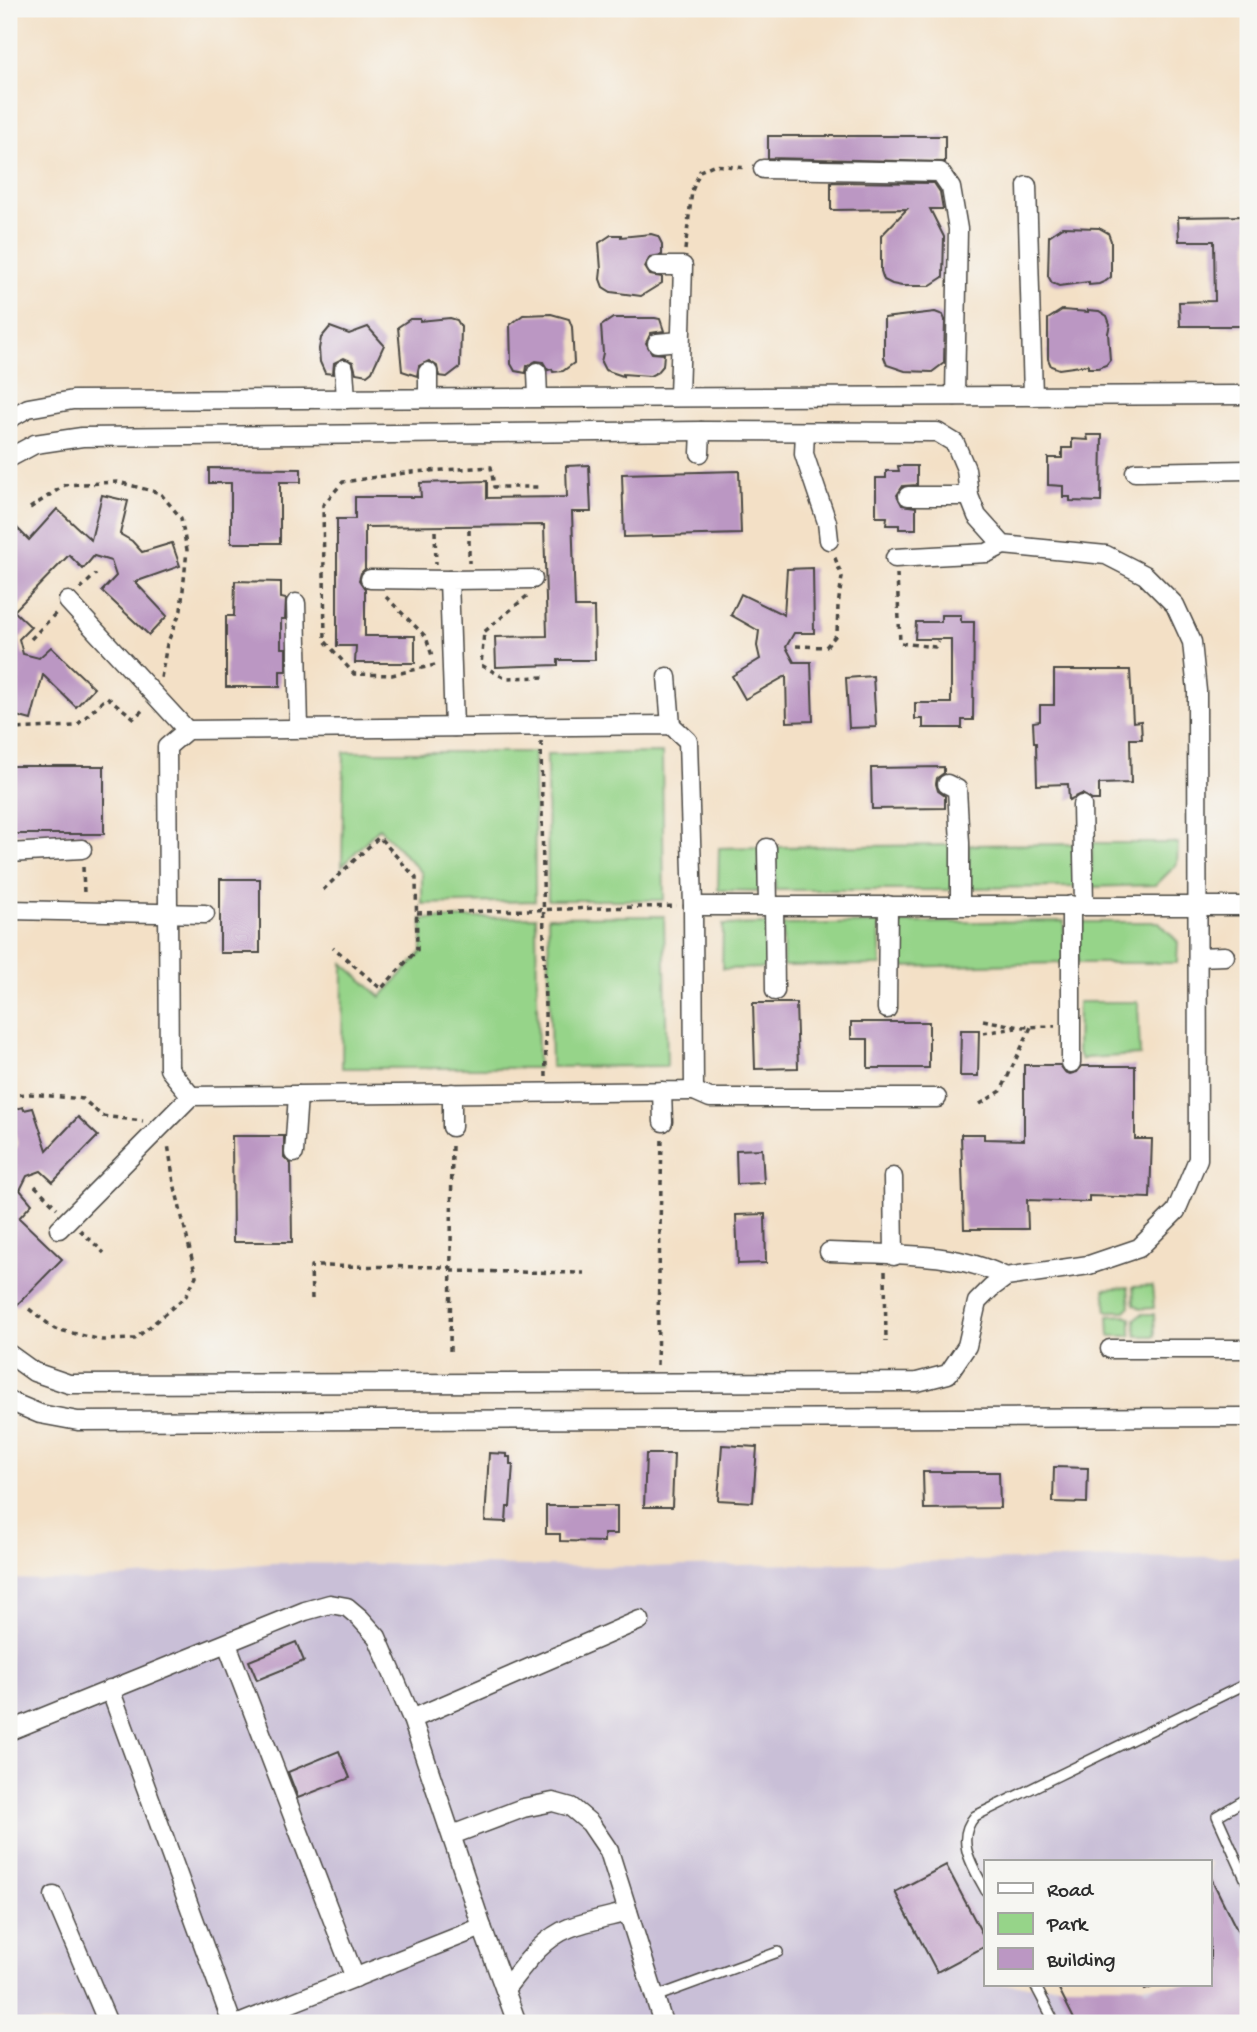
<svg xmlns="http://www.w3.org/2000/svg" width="1257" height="2032" viewBox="0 0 1257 2032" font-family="'Gochi Hand',sans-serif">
<rect width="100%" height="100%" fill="#f6f6f2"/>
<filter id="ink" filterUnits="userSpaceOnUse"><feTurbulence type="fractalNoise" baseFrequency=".0143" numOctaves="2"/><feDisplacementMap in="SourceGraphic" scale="14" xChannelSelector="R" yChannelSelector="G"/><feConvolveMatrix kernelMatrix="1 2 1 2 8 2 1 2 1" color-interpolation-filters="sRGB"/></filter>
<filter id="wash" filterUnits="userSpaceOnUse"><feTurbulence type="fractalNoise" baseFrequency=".00686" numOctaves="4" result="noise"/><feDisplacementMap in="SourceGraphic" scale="28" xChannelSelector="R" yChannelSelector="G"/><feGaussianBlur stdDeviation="1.57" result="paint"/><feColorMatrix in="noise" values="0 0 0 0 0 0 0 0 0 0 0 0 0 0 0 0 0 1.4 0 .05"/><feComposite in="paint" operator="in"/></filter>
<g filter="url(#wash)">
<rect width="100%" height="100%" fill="#f3e0c6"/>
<path fill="#c9bfd7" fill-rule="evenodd" d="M 1248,1556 L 1248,2023 L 9,2023 L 9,1579 L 85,1581 L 273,1563 L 635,1567 ZM 986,1862 L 1210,1862 L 1210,1985 L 986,1985 Z"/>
<g fill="#96d489" stroke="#60805a" stroke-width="2">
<polygon points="344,752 534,752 535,901 422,904 422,873 379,828 342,866"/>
<polygon points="662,753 664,900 548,900 547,754"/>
<polygon points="1092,843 1178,843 1177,864 1156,885 1091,887"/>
<polygon points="1076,844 1077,887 967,888 969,845"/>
<polygon points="952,845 952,890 775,890 776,847"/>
<polygon points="759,847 761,891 718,890 719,848"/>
<polygon points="664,916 667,1066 551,1067 548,917"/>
<polygon points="536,917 538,1068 342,1068 343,963 381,997 422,952 422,919"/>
<polygon points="1064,921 1064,963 896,967 896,923"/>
<polygon points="1078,922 1159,922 1178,942 1177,963 1078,963"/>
<polygon points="879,923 881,965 783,966 783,925"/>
<polygon points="767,924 768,968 722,969 723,925"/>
<polygon points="1078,1002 1138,1002 1140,1055 1086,1058 1081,1060 1077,1050"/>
<polygon points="1152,1286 1154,1308 1141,1309 1134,1304 1133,1287"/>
<polygon points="1128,1287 1130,1306 1125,1311 1107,1311 1104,1289"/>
<polygon points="1142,1314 1154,1314 1155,1336 1136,1336 1135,1319"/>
<polygon points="1125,1315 1131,1318 1131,1336 1109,1336 1108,1316"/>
</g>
<g id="blocks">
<g fill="#bb97c3">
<polygon points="768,136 945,136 945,162 768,158"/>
<polygon points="831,182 934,183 940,192 943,209 930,209 944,237 943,277 929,286 902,286 892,284 884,280 881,271 881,236 907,209 831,210"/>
<polygon points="1248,216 1248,326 1180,326 1179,302 1215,301 1214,241 1179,241 1178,217"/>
<polygon points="1062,227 1099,228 1108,233 1111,241 1111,277 1106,281 1099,284 1089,285 1089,282 1059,286 1052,283 1048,276 1049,236"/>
<polygon points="651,234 658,236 662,244 662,255 650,257 645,267 650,275 662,277 662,283 641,296 611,292 603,287 600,279 601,270 599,243 611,235 621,235 621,237"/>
<polygon points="1062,310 1088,312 1088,310 1099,311 1107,316 1110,324 1108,333 1110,360 1106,365 1098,368 1088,368 1088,365 1059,369 1051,366 1048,359 1048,319"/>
<polygon points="935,312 943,315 945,320 944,363 932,372 905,371 887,365 884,357 884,318"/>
<polygon points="551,314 569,319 572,327 574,363 563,371 553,372 552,369 548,370 543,362 536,361 527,366 526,373 515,371 511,364 510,325 523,315"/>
<polygon points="450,318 457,320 461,327 460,367 447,377 439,376 437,366 429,361 419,366 417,376 402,371 398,327 410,319 420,319 420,321"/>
<polygon points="613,318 655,318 660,319 664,331 651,333 646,343 652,353 664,354 663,366 658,372 650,376 623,374 623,376 605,370 601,362 603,353 601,326"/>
<polygon points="330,327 349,334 368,327 384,345 372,371 367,375 356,373 353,362 344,358 334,363 333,374 325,373 320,362 319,349 321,338"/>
<polygon points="1087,435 1102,435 1101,502 1070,501 1070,497 1063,497 1063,486 1048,485 1048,458 1062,458 1062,448 1072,448 1072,439 1088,440"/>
<polygon points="589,465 591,512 572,512 575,607 594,607 595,660 558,660 558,665 496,667 495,637 547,636 544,525 365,527 365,569 361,573 359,580 365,589 365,636 415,636 415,663 355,663 356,646 337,646 337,519 355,519 355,497 421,497 420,483 487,481 487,498 567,497 566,466"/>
<polygon points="898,466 917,466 917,485 903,486 897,495 902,505 916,507 916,529 899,529 899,525 886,525 887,517 876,517 876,478 886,478 886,471 899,471"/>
<polygon points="209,468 301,469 301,482 280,482 280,543 231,543 231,483 209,483"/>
<polygon points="739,471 741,534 624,537 622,474"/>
<polygon points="102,495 128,501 120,534 132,541 142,552 172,543 180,566 135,582 167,616 149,635 102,591 116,576 111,561 94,556 83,569 69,555 14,611 31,627 19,639 23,654 39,658 51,647 94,688 76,707 43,675 31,720 9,714 9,699 14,678 9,678 9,520 29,540 57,509 91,540"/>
<polygon points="813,568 814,633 794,633 786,647 794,662 811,662 813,721 787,722 786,676 745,699 732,676 760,659 757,646 759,631 731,615 741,594 784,615 787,569"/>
<polygon points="235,581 281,582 281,598 286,599 285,619 281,619 281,648 286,648 286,671 280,671 280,687 226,687 226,616 234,616"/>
<polygon points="941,615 961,615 961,622 974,622 973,720 962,720 962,728 923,728 923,719 915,719 915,703 951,703 951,639 915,639 916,622 941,622"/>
<polygon points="1054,670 1130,670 1133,722 1141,721 1142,739 1130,739 1131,783 1099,784 1099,800 1092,800 1082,794 1069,800 1068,784 1037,785 1036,743 1034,743 1033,722 1040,721 1040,705 1054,705"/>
<polygon points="873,676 876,727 849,728 846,678"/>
<rect x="9" y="766" width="95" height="68"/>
<polygon points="944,767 944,773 937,778 936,784 938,791 945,796 945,808 872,809 871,768"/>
<rect x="220" y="879" width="40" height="74"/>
<polygon points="753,1003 796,1003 798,1068 755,1069"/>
<polygon points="851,1022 929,1022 929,1068 868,1068 868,1039 851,1039"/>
<polygon points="961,1030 979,1030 978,1076 960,1076"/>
<polygon points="1024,1065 1060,1065 1065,1072 1070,1074 1077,1072 1082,1066 1135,1066 1135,1139 1152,1139 1150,1198 1089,1196 1089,1202 1027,1200 1028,1229 964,1229 961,1134 984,1134 984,1139 1024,1140"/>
<polygon points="23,1107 24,1110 33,1108 47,1150 78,1117 98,1136 53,1182 41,1171 27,1176 20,1190 32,1204 19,1218 62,1259 16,1306 9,1300 9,1153 18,1146 9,1111"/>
<polygon points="232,1136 284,1136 284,1157 291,1164 292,1242 233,1242"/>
<polygon points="762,1149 764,1183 737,1184 736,1150"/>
<polygon points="765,1214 766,1263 738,1264 736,1215"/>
<polygon points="722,1445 757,1447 753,1502 718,1500"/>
<polygon points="489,1453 507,1454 507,1457 510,1457 510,1464 513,1464 510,1507 507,1507 506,1522 485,1521"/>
<polygon points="646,1454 674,1454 672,1507 644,1507"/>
<polygon points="1054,1467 1088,1468 1087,1503 1053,1502"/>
<polygon points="923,1472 999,1472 1000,1508 924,1509"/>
<polygon points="546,1506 617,1506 617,1534 604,1534 604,1542 560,1541 560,1534 546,1534"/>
<polygon points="296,1642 304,1661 257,1680 249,1661"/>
<polygon points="339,1751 350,1778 298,1798 288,1772"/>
<polygon points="946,1865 986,1941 986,1946 937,1972 895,1892"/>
<polygon points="1210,1876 1248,1952 1248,2023 1076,2023 1057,1985 1142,1985 1145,1990 1157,1985 1210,1985"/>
</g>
</g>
</g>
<g filter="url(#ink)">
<use href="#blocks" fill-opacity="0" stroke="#494642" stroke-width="2"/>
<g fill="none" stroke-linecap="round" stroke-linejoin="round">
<g stroke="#494642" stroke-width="12">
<g id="service">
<polyline points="1248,1798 1217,1816 1248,1885"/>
<path d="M 986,1891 C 973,1867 954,1840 975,1816 L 1248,1683"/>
<polyline points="1035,1985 1055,2023"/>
<polyline points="655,1997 778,1952"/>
</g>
</g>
<g stroke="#494642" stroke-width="21">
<g id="minor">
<polyline points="763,169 940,172 951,188 958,229 955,396"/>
<polyline points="1027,186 1033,396"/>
<polyline points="656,266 683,266 679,396"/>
<polyline points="657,343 680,341"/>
<polyline points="344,369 346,399"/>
<polyline points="428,372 428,398"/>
<polyline points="537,372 538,397"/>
<polyline points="9,419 28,408 73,400 1248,395"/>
<polyline points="805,432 804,454 827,522 829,540"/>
<polyline points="700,453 701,431"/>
<polyline points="9,458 35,444 82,437 701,431 937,432 955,443 966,469 969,496 977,516 1003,545 1106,555 1145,575 1175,605 1192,642 1197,691 1198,1159 1176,1211 1139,1248 1089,1265 1006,1277 991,1288 977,1302 967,1346 948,1374 917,1382 69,1384 34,1372 9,1354"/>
<polyline points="1135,472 1248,470"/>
<polyline points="908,496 969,496"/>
<polyline points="895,558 987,553 1003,545"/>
<polyline points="370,579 449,580"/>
<polyline points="68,601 187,730"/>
<polyline points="296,603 299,728"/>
<polyline points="667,677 671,725"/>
<polygon points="671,725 688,741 693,906 694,1091 191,1096 169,1069 167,747 187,730"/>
<polyline points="454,727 449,580 533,579"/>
<polyline points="947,784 957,789 960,843 960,905"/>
<polyline points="1082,805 1084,904"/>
<polyline points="767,848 768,905"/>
<polyline points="9,853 82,849"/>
<polyline points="693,906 1248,906"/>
<polyline points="774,906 775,991"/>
<polyline points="9,910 205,914"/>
<polyline points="1198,957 1225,956"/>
<polyline points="887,1009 888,905"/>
<polyline points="1071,1063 1071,905"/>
<polyline points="662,1091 663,1122"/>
<polyline points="694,1091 710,1098 937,1098"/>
<polyline points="452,1127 452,1093"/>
<polyline points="294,1153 298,1095"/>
<polyline points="893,1177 894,1256"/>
<polyline points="59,1229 191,1096"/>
<path d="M 829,1252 C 888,1255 953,1250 1006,1277"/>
<polyline points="1110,1349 1248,1349"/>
<polyline points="9,1401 40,1414 78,1421 1248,1417"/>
<polyline points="227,1644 355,1978"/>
<polyline points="110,1689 232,2023"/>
<polyline points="412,1719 640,1620"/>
<polyline points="9,1731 305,1611 330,1604 347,1607 360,1618 377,1637 412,1719 482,1927 517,2023"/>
<polyline points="452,1835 523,1808 553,1802 571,1807 590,1823 609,1851 663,2023"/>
<polyline points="54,1896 108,2023"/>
<path d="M 505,1989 C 523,1967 541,1939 569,1928 C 587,1921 609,1917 628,1912"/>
<polyline points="241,2023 482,1927"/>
</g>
</g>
<g stroke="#494642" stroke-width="3.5" stroke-dasharray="5 5" stroke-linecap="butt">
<polyline points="685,250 692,191 700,171 713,165 747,168"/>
<polyline points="30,508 65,485 118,482 160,493 181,518 187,550 181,610 167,644 161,678"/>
<polyline points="469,530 469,563"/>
<polyline points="435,531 436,564"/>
<polyline points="897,574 900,643 935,647 938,641"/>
<polyline points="80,589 96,574"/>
<polyline points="527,596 484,632 481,665 505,678 547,677"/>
<polyline points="386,597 426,637 433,659"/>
<polyline points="31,639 57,612"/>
<polyline points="796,646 826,647 837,634 838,606 842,577 834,555"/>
<polyline points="435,665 392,675 354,674 325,641 323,505 343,482 412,472 491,467 494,487 542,487"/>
<polyline points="9,727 14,729 76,726 107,697 134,718 145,708"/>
<polyline points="541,742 546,1077"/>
<polyline points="83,867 84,894"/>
<polyline points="323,890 379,837 416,878 417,950 381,989 333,947"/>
<polyline points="417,913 677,906"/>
<polyline points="983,1020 1020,1027 1055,1026"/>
<polyline points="983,1033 1016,1028"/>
<polyline points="9,1095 30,1094 83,1099 102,1116 143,1121"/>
<polyline points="980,1104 1001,1091 1031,1027"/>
<polyline points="35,1186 57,1208"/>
<polyline points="80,1230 104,1253"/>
<polyline points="451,1271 584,1273"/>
<polyline points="885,1271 886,1342"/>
<polyline points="312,1299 311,1266 451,1267"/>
<polyline points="29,1309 55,1329 102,1340 135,1339 186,1296 196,1276 174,1183 168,1144"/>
<polyline points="450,1351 452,1143"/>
<polyline points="657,1365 662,1138"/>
</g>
<use href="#service" stroke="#fff" stroke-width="9"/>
<use href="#minor" stroke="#fff" stroke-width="18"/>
</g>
</g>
<rect width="1257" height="2032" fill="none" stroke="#f6f6f2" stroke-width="35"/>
<rect x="984" y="1860" width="228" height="126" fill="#f6f6f2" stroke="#a5a5a2" stroke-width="2"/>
<rect x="998" y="1883" width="35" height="10" fill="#ffffff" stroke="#a5a5a2" stroke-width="2"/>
<text x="1047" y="1896" font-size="21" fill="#2b2b2b">Road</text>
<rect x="998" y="1913" width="35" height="21" fill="#96d489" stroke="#a5a5a2" stroke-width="2"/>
<text x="1047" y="1930" font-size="21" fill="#2b2b2b">Park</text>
<rect x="998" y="1948" width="35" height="21" fill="#bb97c3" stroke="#a5a5a2" stroke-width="2"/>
<text x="1047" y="1966" font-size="21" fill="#2b2b2b">Building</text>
</svg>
